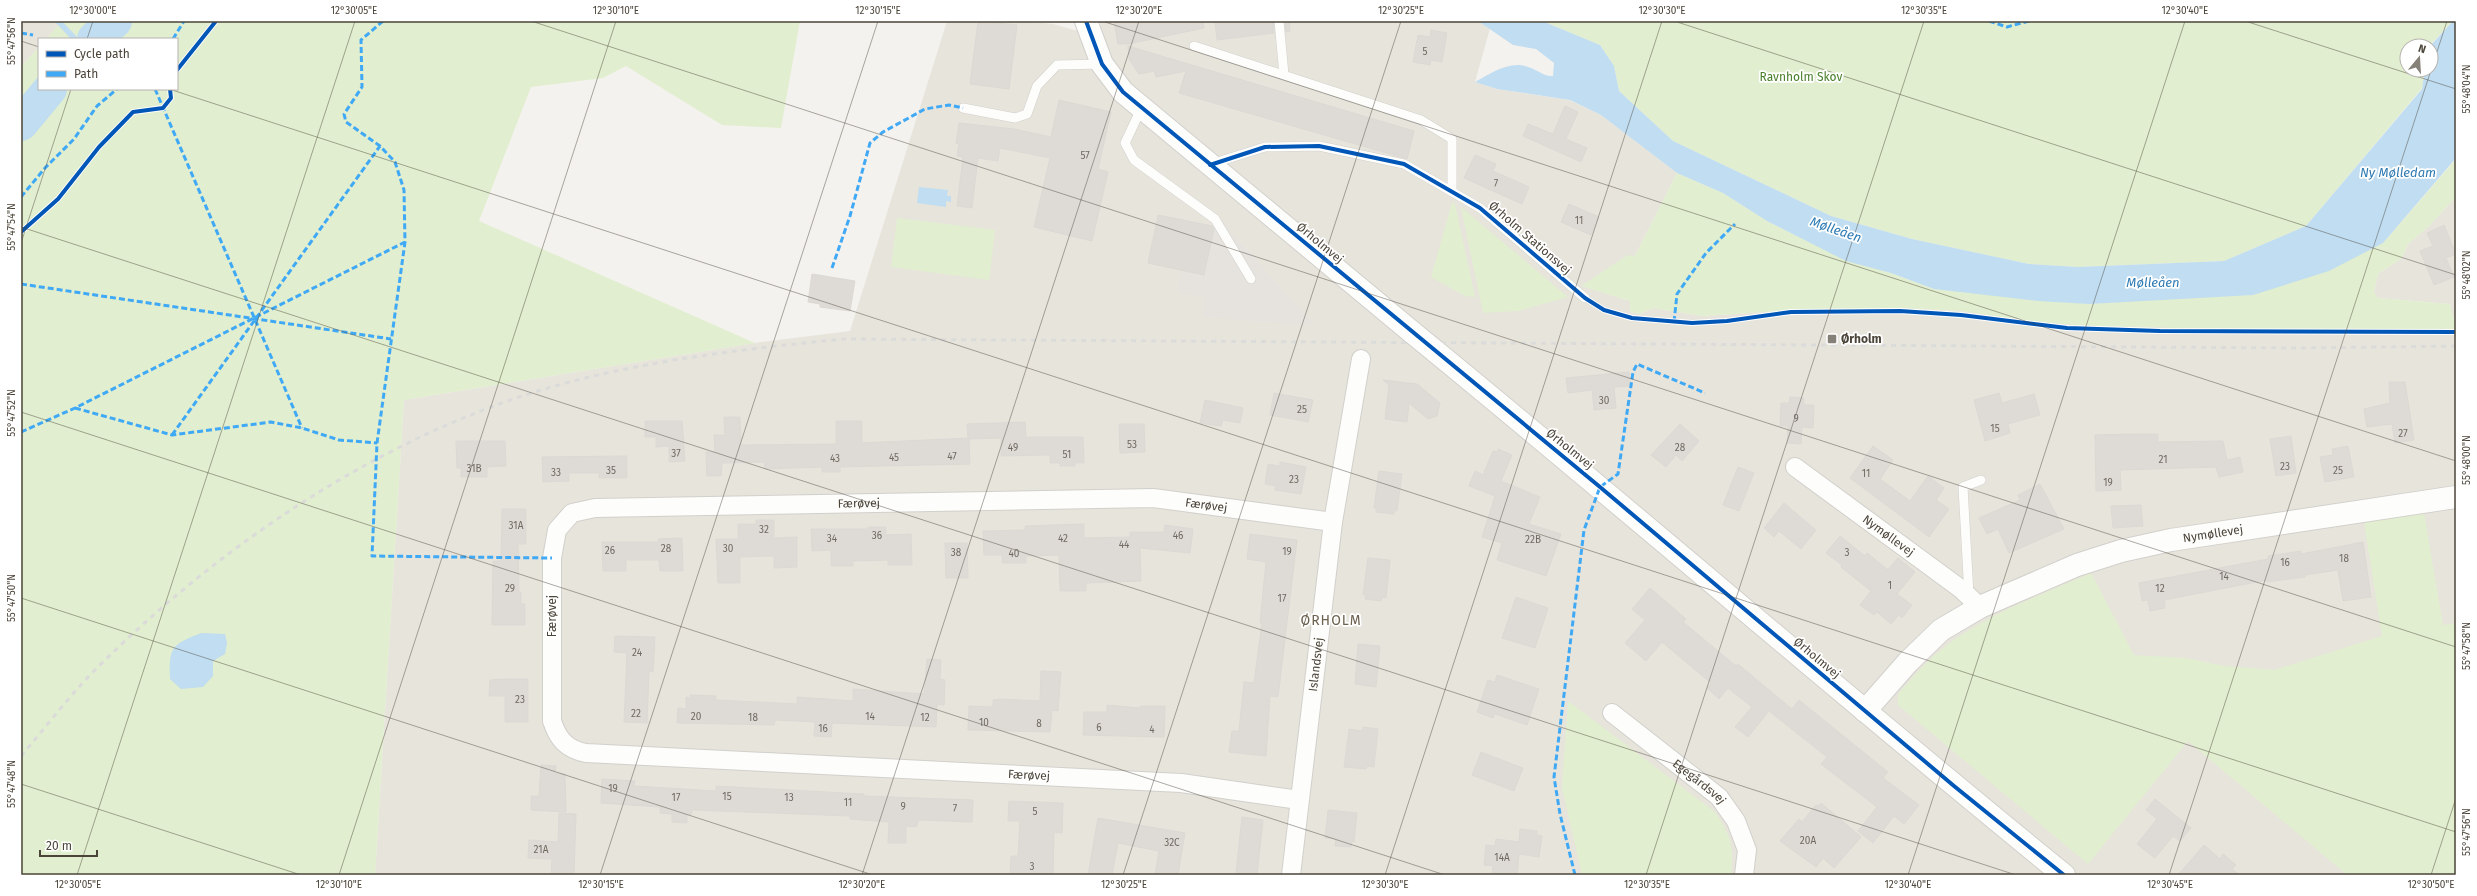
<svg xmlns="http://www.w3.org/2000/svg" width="2477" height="896" viewBox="0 0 2477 896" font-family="'Fira Sans',sans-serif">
<rect width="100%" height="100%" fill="#f4f2ee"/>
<g fill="#e7e4dc">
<polygon points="21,21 63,22 46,39 39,39 39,47 21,66"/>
<polygon points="947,21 1024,21 1053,24 1103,38 1100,21 1492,21 1475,82 1497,89 1569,100 1601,115 1677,173 1635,256 1582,286 1630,301 1630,312 1640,314 1653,308 1703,316 1812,309 1925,309 1985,313 2036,322 2272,330 2456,329 2456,875 375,875 404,400 755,343 850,331"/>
<polygon points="2456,197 2456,322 2452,316 2450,304 2378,298 2374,292 2378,274 2402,258 2408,244 2429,226"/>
</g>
<g fill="#e1eecf">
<polygon points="62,21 800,21 781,128 722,125 626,66 603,78 531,87 479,221 755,343 404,400 375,875 21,875 21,66 39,47 39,89 177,89 177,39 46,39"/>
<polygon points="1542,21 2453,21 2429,46 2407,46 2407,70 2425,70 2422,88 2306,226 2224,261 2078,267 2029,264 1912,239 1831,216 1673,141 1619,91 1614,66 1600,45"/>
<polygon points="2456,159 2456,197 2429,226 2408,244 2402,258 2378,274 2374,292 2378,298 2450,304 2456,329 2272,330 2092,326 2036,322 1961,311 1925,309 1812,309 1703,316 1653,308 1640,314 1630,312 1630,301 1581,286 1628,255 1635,256 1677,173 1723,193 1767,221 1846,260 1891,273 1934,289 2089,304 2158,299 2383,243"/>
<polygon points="1452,203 1455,204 1475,297 1465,296 1431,277"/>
<polygon points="1461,207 1568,297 1518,311 1483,313"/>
<polygon points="897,218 995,230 989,280 891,267"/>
<path d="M 2424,513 L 2443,625 L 2456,623 L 2456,875 L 2347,875 L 2188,741 L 2088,864 L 1898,705 L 1898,694 C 1913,677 1928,659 1947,645 C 1990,613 2043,594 2091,573 L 2134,655 L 2185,658 L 2225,666 L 2274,670 L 2382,636 L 2364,522 Z"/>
<path d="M 1568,701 L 1715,812 C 1731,835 1734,847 1731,875 L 1582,875 L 1562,788 Z"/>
</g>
<polygon fill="#e6e3df" points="1221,221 1312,322 1309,325 1203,317 1205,298 1177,292 1181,270 1204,275 1214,227"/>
<g fill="#c0ddf1">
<path d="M 1478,21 L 1542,21 L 1600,45 L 1614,66 L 1619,91 L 1673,141 L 1831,216 L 1912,239 L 2029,264 L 2078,267 L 2224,261 L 2306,226 L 2422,89 L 2425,70 L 2431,70 L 2430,46 L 2453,21 L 2456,21 L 2456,158 L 2383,243 L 2329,271 L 2253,295 L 2089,304 L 2038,301 L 1934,289 L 1891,273 L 1846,261 L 1767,221 L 1723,193 L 1677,173 L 1601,115 L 1570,100 L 1497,89 L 1475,82 C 1492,73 1511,59 1531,68 C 1539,71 1545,77 1553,76 L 1554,63 L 1536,49 L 1513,45 Z"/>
<polygon points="919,187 948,190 947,196 951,196 951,202 946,201 946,207 917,203"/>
<path d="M 201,633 L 225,634 L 227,643 L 225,654 L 213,661 L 213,676 L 203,687 L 181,689 L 170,679 C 169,647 171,645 201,633 Z"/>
</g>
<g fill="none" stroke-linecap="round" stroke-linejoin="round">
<polyline stroke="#c0ddf1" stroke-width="5.5" points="58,21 75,39"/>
<g stroke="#c0ddf1" stroke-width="34">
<polyline points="94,39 115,21"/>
<polyline points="21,124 50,89"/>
</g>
</g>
<g fill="#dedbd6" stroke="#dcd9d4">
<polygon points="978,21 1017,25 1009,89 970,84"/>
<polygon points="1114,21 1203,21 1204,28 1128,44 1118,44"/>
<polygon points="1215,21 1273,21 1274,33 1217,40"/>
<polygon points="1285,21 1290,21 1290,31 1286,32"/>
<polygon points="1431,30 1447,33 1442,62 1431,60 1430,65 1413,62 1418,35 1430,37"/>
<polygon points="1128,46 1414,131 1407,159 1179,93 1186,71 1156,77 1154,71 1139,74 1129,59"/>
<polygon points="1059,100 1111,112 1098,169 1108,172 1092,241 1034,227 1050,158 1000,148 998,161 978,158 972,208 957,206 963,157 957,156 959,144 956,143 959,123 1014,129 1051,137"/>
<polygon points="1565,106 1578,112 1566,139 1587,148 1581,162 1523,136 1528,124 1553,134"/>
<polygon points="1475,155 1496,164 1493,171 1529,187 1522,204 1464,178"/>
<polygon points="1569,204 1599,217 1591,235 1561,222"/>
<polygon points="1158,215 1212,226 1214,229 1204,275 1148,263"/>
<polygon points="2444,225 2456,254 2446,258 2454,277 2434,285 2420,251 2433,246 2427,233"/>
<polygon points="812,274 855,281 850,311 820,307 820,304 808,302"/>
<polygon points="1629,372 1630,386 1614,387 1616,408 1594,410 1592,390 1568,393 1566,378"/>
<polygon points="1383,380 1417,384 1440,403 1437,416 1428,419 1409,403 1407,422 1385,419 1389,385"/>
<polygon points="2389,382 2405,382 2414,440 2395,443 2392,424 2367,427 2364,409 2390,403"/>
<polygon points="1274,393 1313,400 1308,422 1270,415"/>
<polygon points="1999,393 2002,403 2034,394 2040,415 2008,424 2010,433 1985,441 1974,400"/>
<polygon points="1790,397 1804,398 1804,405 1814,405 1813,428 1802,427 1801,444 1787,443 1788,426 1780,426 1781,403 1789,403"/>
<polygon points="1205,400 1243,408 1240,423 1223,420 1221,426 1200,423"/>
<polygon points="724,417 740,417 741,445 836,444 836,421 862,421 862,443 968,438 967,424 1025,422 1026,437 1083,437 1084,463 1075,463 1075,466 1060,466 1060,463 1050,463 1050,455 1001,456 1001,438 969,439 970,464 840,467 840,472 822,472 822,467 765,469 764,462 722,463 721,476 707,476 706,452 715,452 714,435 725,435"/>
<polygon points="645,421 682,421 685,461 669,462 669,446 656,447 656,437 645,437"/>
<polygon points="1119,424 1144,424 1145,452 1120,453"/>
<polygon points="1680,424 1699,441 1682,461 1676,455 1666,467 1651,455"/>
<polygon points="2137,434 2158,434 2158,442 2223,441 2227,460 2240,457 2243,472 2219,477 2216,467 2120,470 2121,490 2096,491 2095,435"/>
<polygon points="2291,436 2296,473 2276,476 2270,439"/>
<polygon points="456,441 505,441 506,466 487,467 487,477 461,477 461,468 457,468"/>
<polygon points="1873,446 1893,460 1880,479 1910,501 1928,476 1944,488 1936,500 1949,509 1929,537 1850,478"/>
<polygon points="2348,446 2354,477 2325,482 2320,457 2333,455 2332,449"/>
<polygon points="1498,449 1512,455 1501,481 1540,497 1529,524 1561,534 1546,576 1497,560 1502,543 1482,537 1495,496 1469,486 1475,471 1483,475 1493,451 1497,452"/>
<polygon points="627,456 627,478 599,478 599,473 569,473 569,481 543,482 542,457"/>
<polygon points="1280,462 1306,467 1301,494 1275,490 1276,486 1265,484 1268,464 1280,466"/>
<polygon points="1738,467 1754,473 1739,511 1723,505"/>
<polygon points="1379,471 1402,474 1397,511 1394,511 1394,514 1376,512 1376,508 1374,508"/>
<polygon points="2040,484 2064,529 2009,553 1998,529 1987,534 1979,518 2020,500 2018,495"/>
<polygon points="1784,503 1816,530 1801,549 1779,531 1774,537 1764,528"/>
<polygon points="2141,505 2143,526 2113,528 2111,506"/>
<polygon points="502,509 526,509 526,544 518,544 519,592 521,592 521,604 525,604 525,625 492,625 493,561 501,561"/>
<polygon points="756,520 774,520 774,538 797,537 797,567 774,568 774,556 740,557 740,583 718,583 716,539 738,539 738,524 756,524"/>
<polygon points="1084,524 1084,538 1130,537 1130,532 1164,532 1165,525 1193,529 1190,553 1140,548 1141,581 1086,583 1086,591 1060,591 1059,555 1026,556 1026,563 1002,563 1002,555 984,555 983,531 1025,530 1025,526"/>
<polygon points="868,527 886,527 886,535 911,534 912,565 888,565 888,560 853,561 853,566 831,566 831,550 812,551 811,529 868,529"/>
<polygon points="1250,534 1297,540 1278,697 1270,696 1266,756 1229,752 1232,731 1239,731 1244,682 1254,683 1262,623 1260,623 1266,562 1247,559"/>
<polygon points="1840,536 1865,556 1867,553 1888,570 1898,558 1915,572 1897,594 1912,605 1902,618 1899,615 1891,624 1877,612 1874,615 1860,605 1871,591 1841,567 1842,565 1826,553"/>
<polygon points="682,538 683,571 660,571 659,560 626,560 626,571 603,571 602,542 659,542 658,539"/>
<polygon points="2363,542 2371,597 2343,601 2338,570 2305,575 2305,577 2267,582 2267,580 2164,600 2165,608 2150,611 2148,600 2142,601 2139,583 2268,559 2268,556 2301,551 2301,554"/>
<polygon points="945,543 967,543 968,578 946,578"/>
<polygon points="1368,558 1390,560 1386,598 1382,597 1381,601 1365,599 1366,595 1363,595"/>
<polygon points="1650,588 1686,619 1683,622 1736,666 1738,664 1792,709 1799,700 1888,772 1883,778 1919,805 1904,824 1894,816 1873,843 1858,831 1877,807 1821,764 1827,757 1769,711 1748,737 1735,727 1752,707 1728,688 1719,699 1707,688 1711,683 1662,642 1646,661 1625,643 1645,620 1632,609"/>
<polygon points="1516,597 1548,608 1535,648 1502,638"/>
<polygon points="615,636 655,637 653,672 649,671 647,723 624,722 627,653 614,652"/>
<polygon points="1358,644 1380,646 1376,687 1355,684"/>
<polygon points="927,659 941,660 940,679 945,680 944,705 937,704 936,727 832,723 831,737 814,736 815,722 775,720 774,725 677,723 678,708 686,709 686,697 690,698 690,695 716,696 716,700 797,704 797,697 853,701 853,689 924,694"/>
<polygon points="1041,671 1061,672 1058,711 1052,710 1050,732 968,730 969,706 993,707 993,700 1001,699 1040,701"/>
<polygon points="1497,675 1539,689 1527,725 1495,714 1493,718 1477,712 1488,680 1495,682"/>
<polygon points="506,679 528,679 528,722 505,722 505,696 489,696 490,680"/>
<polygon points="1107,705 1140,708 1140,706 1165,706 1164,737 1083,735 1084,712 1107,712"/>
<polygon points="1363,727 1378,729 1374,767 1367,766 1366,769 1344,767 1349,729 1362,731"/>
<polygon points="1481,752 1523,768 1514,791 1472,775"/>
<polygon points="541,765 556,766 555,773 565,774 566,812 531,810 531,796 539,796"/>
<polygon points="602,779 635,781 634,786 716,791 716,786 864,794 864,796 973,800 972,822 919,820 916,827 906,826 906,843 888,843 889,822 850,819 850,816 692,810 691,815 687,814 687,823 672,822 672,814 660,813 660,807 601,803"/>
<polygon points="2155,799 2191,828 2180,841 2173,836 2155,858 2137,844 2157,819 2146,810"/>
<polygon points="1009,801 1063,803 1062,833 1054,832 1053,875 1010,875 1011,856 1018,856 1020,821 1008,821"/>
<polygon points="1821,803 1861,837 1834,868 1823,858 1816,867 1780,841 1799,819 1802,822 1816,805 1818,806"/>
<polygon points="1328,810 1357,813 1354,842 1352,841 1351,847 1335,846 1336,839 1325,838"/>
<polygon points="559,813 576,814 574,875 551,875 552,859 528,858 529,840 558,842"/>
<polygon points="1242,817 1263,820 1257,875 1241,875 1236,873"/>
<polygon points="1098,818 1185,833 1178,875 1155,875 1159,851 1118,843 1112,875 1088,875"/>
<polygon points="1520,829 1537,831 1537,835 1542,836 1539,857 1519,854 1517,875 1492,873 1493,866 1484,865 1486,845 1495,846 1496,839 1519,842"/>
<polygon points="2204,845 2220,859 2223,854 2236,865 2232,869 2240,875 2178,875"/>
</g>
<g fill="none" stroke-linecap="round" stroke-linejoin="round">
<g stroke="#d2d0cb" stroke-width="10">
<g id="service">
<polyline points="1279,21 1284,75"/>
<polyline points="1194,46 1421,120 1452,139 1452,192"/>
<polyline points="1142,107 1125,143 1134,160 1215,219 1251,279"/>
<polyline points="963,108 1015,118 1027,114 1037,86 1057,65 1102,64"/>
<polyline points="1211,164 1265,147 1319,146 1404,164 1480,208 1585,298"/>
<polyline points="1969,595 1963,487 1981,480"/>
</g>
</g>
<g stroke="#d2d0cb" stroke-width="20">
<g id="minor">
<path id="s1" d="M 1795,467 L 1961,589 L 1980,607"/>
<path id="s2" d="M 1612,713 L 1719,797 L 1736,821 L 1747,850 L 1744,875"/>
<path id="s3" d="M 1299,800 L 1181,783 L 586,753 C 566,749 558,739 552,721 L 552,558 L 557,530 L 572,513 L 595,508 L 1153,498 L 1333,522"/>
<path id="s4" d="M 1291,875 L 1333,522 L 1361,359"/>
</g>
</g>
<g stroke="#d2d0cb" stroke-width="24">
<g id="tertiary">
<polyline points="1086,21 1102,64 1123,92 1413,333"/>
<path d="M 1435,351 C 1646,524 1852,703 2064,875"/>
<path id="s5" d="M 1865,711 L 1908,662 L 1941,630 L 1980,607 L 2077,565 L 2121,551 L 2171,540 L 2456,497"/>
</g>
</g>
<use href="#service" stroke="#fdfdfc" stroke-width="9"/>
<use href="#minor" stroke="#fdfdfc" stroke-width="18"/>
<use href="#tertiary" stroke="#fdfdfc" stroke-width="22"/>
<path stroke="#dbdbda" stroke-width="3" stroke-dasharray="5 5" stroke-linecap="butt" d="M 21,756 C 46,727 69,696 96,669 C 217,548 373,442 538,391 C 637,361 742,349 845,339 L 2301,348 L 2456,346"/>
<g stroke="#d2d0cb" stroke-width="24" stroke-linecap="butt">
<polyline id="tertiary-bridge" points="1413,333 1435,351"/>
</g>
<use href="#tertiary-bridge" stroke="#fdfdfc" stroke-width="22"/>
<g stroke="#3fa9f5" stroke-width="3" stroke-dasharray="6 3" stroke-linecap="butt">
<polyline points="383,21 361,40 362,87 344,114 346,122 380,146 395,162 404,190 405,242 377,443 372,556 552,558"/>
<polyline points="1989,21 2007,27 2029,21"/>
<polyline points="21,33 33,35"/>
<polyline points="173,39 184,21"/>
<polyline points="155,89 302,428"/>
<polyline points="21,197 45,168 74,139 97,106 117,89"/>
<polyline points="832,268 850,216 870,143 883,132 925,109 949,105 963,108"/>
<polyline points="21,284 391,339"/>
<polyline points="1674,322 1677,294 1706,253 1735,224"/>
<polyline points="75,408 172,435 271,422 302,428 339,440 377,443"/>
<polyline points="21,432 75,408 405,242"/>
<polyline points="172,435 380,146"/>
<polyline points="1575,875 1560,814 1554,777 1584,530 1600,487 1618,474 1633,372 1637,364 1705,393"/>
</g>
<g stroke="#fff" stroke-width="6">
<g id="cycleway">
<polyline points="1086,21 1102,64 1123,92 1600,487 1954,786 2064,875"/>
<polyline points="177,70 216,21"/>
<polyline points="1210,165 1265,147 1319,146 1404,164 1480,208 1585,298 1604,310 1632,318 1692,323 1727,321 1791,312 1900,311 1961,315 2067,328 2160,331 2456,332"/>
<polyline points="21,232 58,199 99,147 133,112 163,108 171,98 170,89"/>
</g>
</g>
<use href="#cycleway" stroke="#0057b8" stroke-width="4"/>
</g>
<path fill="none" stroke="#4b4439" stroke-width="1" stroke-opacity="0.45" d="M 531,21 L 2456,647M 1102,21 L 2456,461M 1674,21 L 2456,275M 2245,21 L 2456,89M 87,39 L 93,21M 21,41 L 39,47M 169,89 L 2456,832M 21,227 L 2016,875M 21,243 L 71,89M 21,412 L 1445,875M 21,598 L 873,875M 21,784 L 301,875M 77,875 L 355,21M 339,875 L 616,21M 600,875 L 878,21M 862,875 L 1139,21M 1123,875 L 1401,21M 1385,875 L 1662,21M 1646,875 L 1924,21M 1908,875 L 2185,21M 2169,875 L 2447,21M 2431,875 L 2456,798"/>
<rect fill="#868178" stroke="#fff" stroke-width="1.5" x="1827" y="334" width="10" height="10" rx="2"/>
<g text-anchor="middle" stroke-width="3.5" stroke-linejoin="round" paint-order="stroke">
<g font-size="10" fill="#706a61">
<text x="1425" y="55">5</text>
<text x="1085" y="159">57</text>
<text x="1496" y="187">7</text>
<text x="1579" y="224">11</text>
<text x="1604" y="404">30</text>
<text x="1302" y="413">25</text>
<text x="1796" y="422">9</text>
<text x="1995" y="432">15</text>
<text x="2403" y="437">27</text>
<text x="1132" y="448">53</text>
<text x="1013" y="451">49</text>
<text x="1680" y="451">28</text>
<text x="676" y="457">37</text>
<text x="1067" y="458">51</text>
<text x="952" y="460">47</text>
<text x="894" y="461">45</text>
<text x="835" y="462">43</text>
<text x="2163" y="463">21</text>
<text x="2285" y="470">23</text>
<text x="474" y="472">31B</text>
<text x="611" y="474">35</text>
<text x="2338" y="474">25</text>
<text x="556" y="476">33</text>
<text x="1866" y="477">11</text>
<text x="1294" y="483">23</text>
<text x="2108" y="486">19</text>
<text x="516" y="529">31A</text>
<text x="764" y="533">32</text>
<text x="877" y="539">36</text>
<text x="1178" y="539">46</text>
<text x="832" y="542">34</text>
<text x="1063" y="542">42</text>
<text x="1533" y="543">22B</text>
<text x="1124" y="548">44</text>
<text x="666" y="552">28</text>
<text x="728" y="552">30</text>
<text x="610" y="554">26</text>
<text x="1287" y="555">19</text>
<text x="956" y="556">38</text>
<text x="1847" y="556">3</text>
<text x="1014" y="557">40</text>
<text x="2344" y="562">18</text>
<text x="2285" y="566">16</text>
<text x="2224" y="580">14</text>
<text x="1890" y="589">1</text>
<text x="510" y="592">29</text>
<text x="2160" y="592">12</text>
<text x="1282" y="602">17</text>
<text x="637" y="656">24</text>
<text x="520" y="703">23</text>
<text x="636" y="717">22</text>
<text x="696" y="720">20</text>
<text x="870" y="720">14</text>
<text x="753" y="721">18</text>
<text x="925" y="721">12</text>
<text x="984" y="726">10</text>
<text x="1039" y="727">8</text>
<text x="1099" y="731">6</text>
<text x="823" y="732">16</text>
<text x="1152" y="733">4</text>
<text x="613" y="792">19</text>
<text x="727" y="800">15</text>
<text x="676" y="801">17</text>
<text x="789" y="801">13</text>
<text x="848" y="806">11</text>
<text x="903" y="810">9</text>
<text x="955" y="812">7</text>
<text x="1035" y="815">5</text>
<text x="1808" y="844">20A</text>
<text x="1172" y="846">32C</text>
<text x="541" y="853">21A</text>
<text x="1502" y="861">14A</text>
<text x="1032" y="870">3</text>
</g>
<g font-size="12" fill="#4a7f2a" stroke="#fff">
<text x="1801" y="81">Ravnholm Skov</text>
</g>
<g font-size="12" fill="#4b4439" stroke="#fff">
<text transform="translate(1530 238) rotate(41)" y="4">Ørholm Stationsvej</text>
<text transform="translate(1320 243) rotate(40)" y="4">Ørholmvej</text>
<text transform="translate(1570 449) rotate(39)" y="4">Ørholmvej</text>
<text dy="4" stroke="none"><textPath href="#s3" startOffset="1266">Færøvej</textPath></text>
<text dy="4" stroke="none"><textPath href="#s3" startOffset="1614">Færøvej</textPath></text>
<text dy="4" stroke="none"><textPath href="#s5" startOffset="402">Nymøllevej</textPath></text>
<text dy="4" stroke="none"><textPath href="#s1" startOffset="116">Nymøllevej</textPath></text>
<text transform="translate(552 616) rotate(-90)" y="4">Færøvej</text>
<text transform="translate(1817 658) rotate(40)" y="4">Ørholmvej</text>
<text dy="4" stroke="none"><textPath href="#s4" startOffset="212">Islandsvej</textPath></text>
<text transform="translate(1029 775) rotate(3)" y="4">Færøvej</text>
<text dy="4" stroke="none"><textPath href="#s2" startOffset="111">Egegårdsvej</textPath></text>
</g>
<g font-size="12" font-weight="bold" fill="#4b4439" stroke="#fff" text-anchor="start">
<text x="1841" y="343">Ørholm</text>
</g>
<g font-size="13" font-style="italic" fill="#2e7ab2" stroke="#fff">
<text x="2398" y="177">Ny Mølledam</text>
<text transform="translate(1836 229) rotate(19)" y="5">Mølleåen</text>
<text x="2153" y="287">Mølleåen</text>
</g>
<g font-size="14" letter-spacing="1" fill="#6e6250" stroke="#fff">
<text x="1331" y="625">ØRHOLM</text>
</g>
</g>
<rect width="2477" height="896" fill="none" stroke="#ffffff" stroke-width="44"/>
<rect x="38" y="38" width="140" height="52" fill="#ffffff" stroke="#b7b4b0"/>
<rect x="46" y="51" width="20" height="6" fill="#0057b8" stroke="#b7b4b0"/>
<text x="74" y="58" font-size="12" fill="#4b4439">Cycle path</text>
<rect x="46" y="71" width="20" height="6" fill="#3fa9f5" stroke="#b7b4b0"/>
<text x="74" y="78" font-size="12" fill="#4b4439">Path</text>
<g transform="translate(2419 58) rotate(18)"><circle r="19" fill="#ffffff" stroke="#b7b4b0"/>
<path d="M0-3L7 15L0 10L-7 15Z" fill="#868178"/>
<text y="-6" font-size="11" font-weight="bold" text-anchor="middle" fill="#4b4439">N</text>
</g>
<path d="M40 850v6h57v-6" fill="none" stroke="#4b4439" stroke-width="2"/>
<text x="46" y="850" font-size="12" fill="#4b4439" stroke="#ffffff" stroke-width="3" paint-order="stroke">20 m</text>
<rect x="22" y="22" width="2433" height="852" fill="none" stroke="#4b4439" stroke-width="1.5"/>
<g font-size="10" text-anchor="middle" fill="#4b4439">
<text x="93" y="14">12°30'00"E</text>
<text x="354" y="14">12°30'05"E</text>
<text x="616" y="14">12°30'10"E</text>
<text x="878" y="14">12°30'15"E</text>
<text x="1139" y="14">12°30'20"E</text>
<text x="1401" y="14">12°30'25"E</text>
<text x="1662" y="14">12°30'30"E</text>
<text x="1924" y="14">12°30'35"E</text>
<text x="2185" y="14">12°30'40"E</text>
<text transform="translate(11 41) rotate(-90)" y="4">55°47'56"N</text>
<text transform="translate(2466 89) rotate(-90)" y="4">55°48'04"N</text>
<text transform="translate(11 227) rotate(-90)" y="4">55°47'54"N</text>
<text transform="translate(2466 275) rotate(-90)" y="4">55°48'02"N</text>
<text transform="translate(11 413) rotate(-90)" y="4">55°47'52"N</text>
<text transform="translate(2466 460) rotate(-90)" y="4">55°48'00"N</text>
<text transform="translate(11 598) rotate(-90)" y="4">55°47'50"N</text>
<text transform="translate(2466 646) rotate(-90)" y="4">55°47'58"N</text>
<text transform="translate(11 784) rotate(-90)" y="4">55°47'48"N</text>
<text transform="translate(2466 832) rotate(-90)" y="4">55°47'56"N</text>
<text x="78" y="888">12°30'05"E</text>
<text x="339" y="888">12°30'10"E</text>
<text x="601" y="888">12°30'15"E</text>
<text x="862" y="888">12°30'20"E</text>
<text x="1124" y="888">12°30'25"E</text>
<text x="1385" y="888">12°30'30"E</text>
<text x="1647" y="888">12°30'35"E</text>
<text x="1908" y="888">12°30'40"E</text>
<text x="2170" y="888">12°30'45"E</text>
<text x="2431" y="888">12°30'50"E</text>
</g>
</svg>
